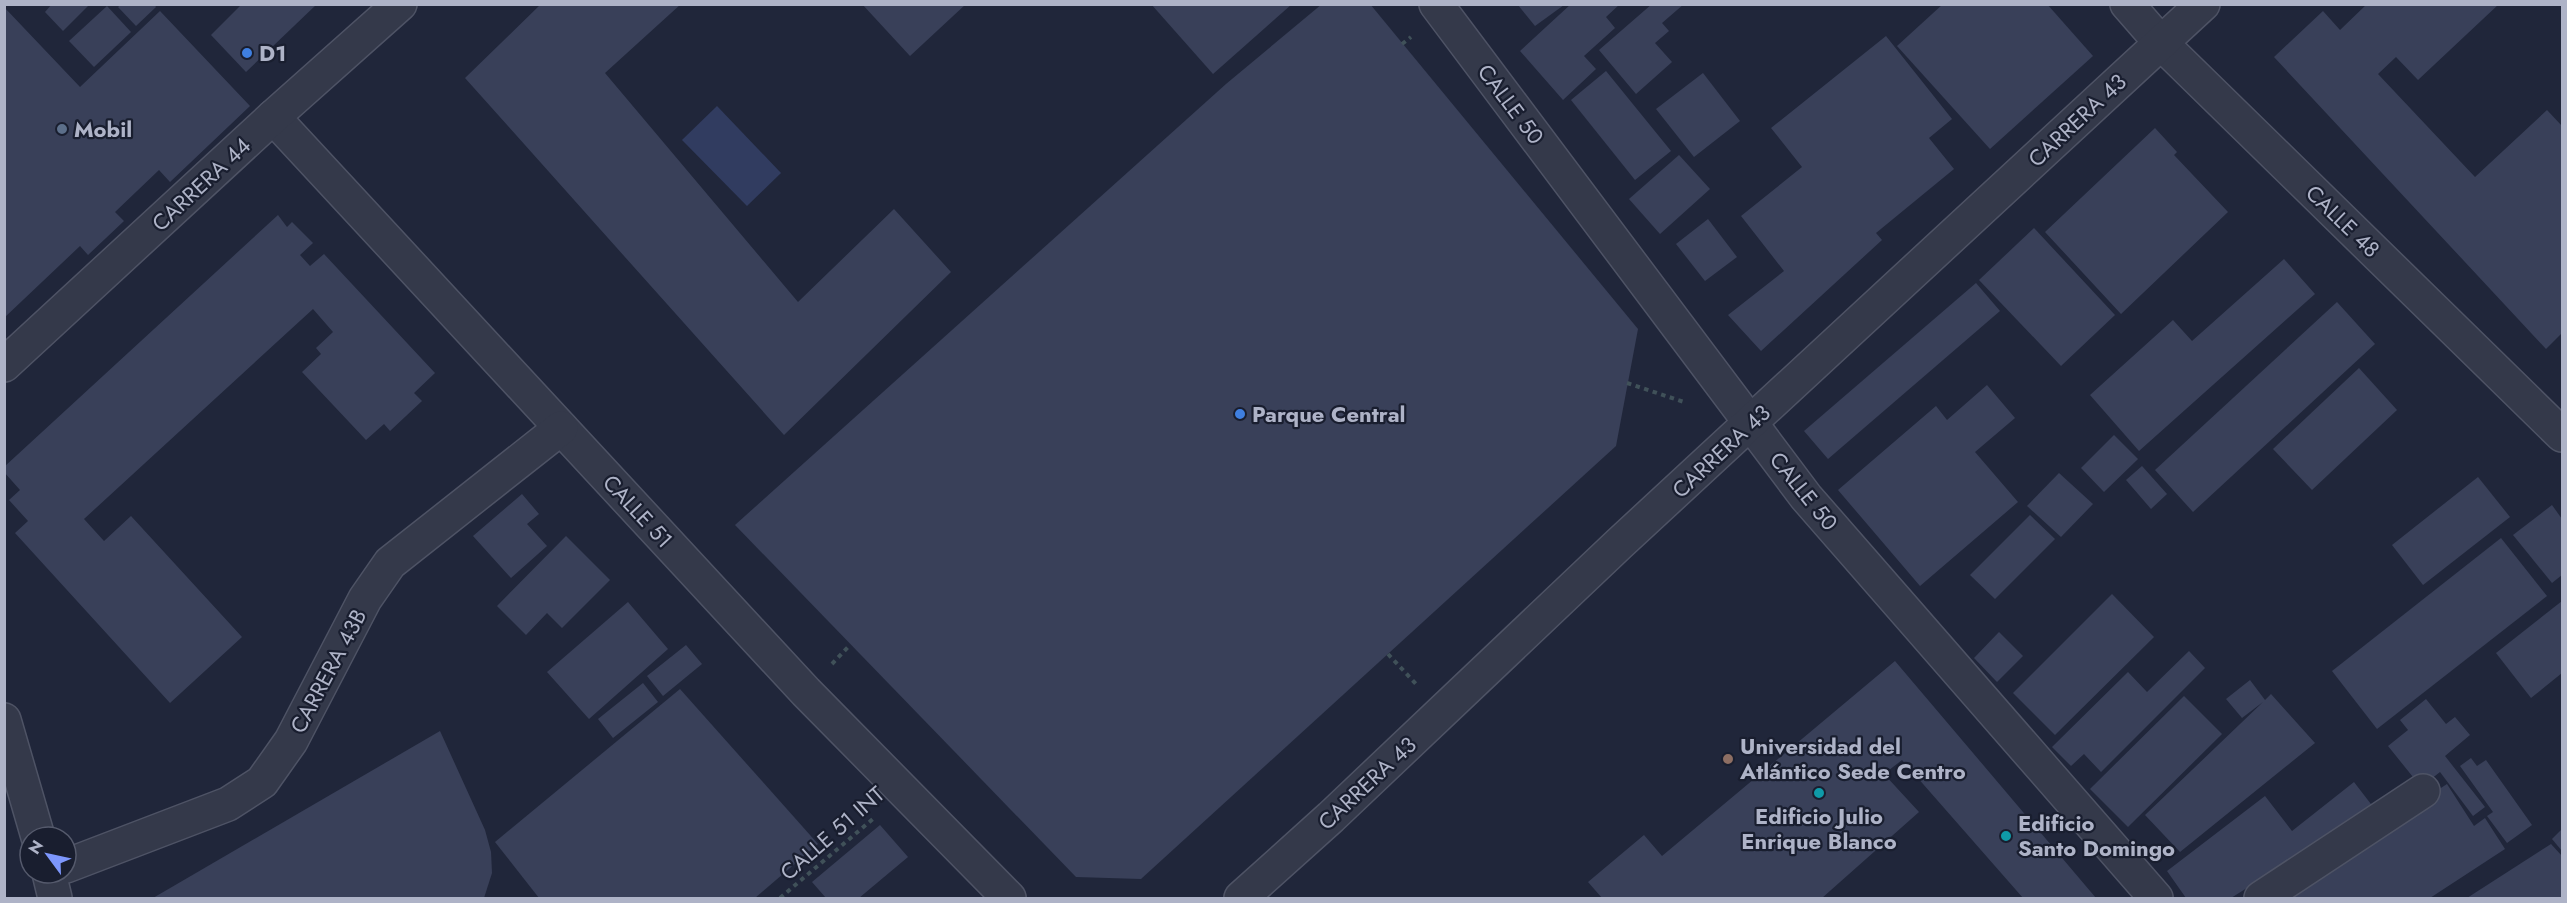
<svg xmlns="http://www.w3.org/2000/svg" width="2567" height="903" viewBox="0 0 2567 903" font-family="Jost,sans-serif">
<rect width="100%" height="100%" fill="#20263a"/>
<polygon fill="#313c60" points="717,106 781,173 747,206 682,140"/>
<g fill="#394059">
<polygon points="52,4 90,4 63,31 45,12"/>
<polygon points="122,4 154,4 156,7 136,26 118,7"/>
<polygon points="242,4 317,4 246,72 211,35"/>
<polygon points="541,4 681,4 605,73 798,302 894,209 951,272 784,435 465,78"/>
<polygon points="862,4 966,4 910,56"/>
<polygon points="1151,4 1292,4 1213,74"/>
<polygon points="1322,4 1370,4 1638,329 1616,446 1141,879 1076,877 735,525 1226,84"/>
<polygon points="1571,4 1620,4 1606,17 1615,28 1584,56 1596,69 1563,100 1520,51"/>
<polygon points="1652,4 1684,4 1662,23 1669,31 1655,43 1672,62 1636,94 1599,50"/>
<polygon points="1943,4 2047,4 2093,56 1990,149 1897,46"/>
<polygon points="2367,4 2499,4 2418,80 2396,57 2378,74 2475,177 2547,110 2562,126 2562,333 2546,349 2274,57 2323,11 2340,30"/>
<polygon points="1518,5 1564,5 1535,26"/>
<polygon points="107,6 131,32 94,67 69,41"/>
<polygon points="4,7 80,87 160,11 250,106 170,182 159,170 115,212 124,221 88,255 80,246 4,318"/>
<polygon points="1886,36 1952,119 1929,138 1954,169 1876,233 1882,240 1761,351 1728,315 1784,271 1741,216 1802,167 1771,128"/>
<polygon points="1606,71 1671,151 1635,180 1571,100"/>
<polygon points="1703,73 1740,121 1694,157 1656,109"/>
<polygon points="2155,128 2177,152 2174,155 2228,212 2121,314 2045,232"/>
<polygon points="1679,155 1710,189 1660,234 1629,199"/>
<polygon points="278,215 287,227 292,222 313,243 300,255 310,266 324,254 435,373 414,393 422,401 390,431 384,424 366,440 302,372 321,354 316,348 333,332 313,309 84,519 104,541 131,516 242,637 170,703 15,533 28,521 9,500 20,490 4,472 4,467"/>
<polygon points="1708,219 1737,257 1705,281 1676,244"/>
<polygon points="2034,228 2115,315 2061,366 1979,280"/>
<polygon points="2284,259 2315,294 2139,451 2090,395 2173,320 2192,341"/>
<polygon points="1976,283 2000,311 1828,459 1804,431"/>
<polygon points="2337,302 2375,344 2193,512 2155,470"/>
<polygon points="2359,368 2397,410 2312,490 2273,449"/>
<polygon points="1987,385 2015,418 1975,452 2018,502 1920,586 1838,490 1936,406 1947,420"/>
<polygon points="2114,435 2138,459 2104,492 2081,468"/>
<polygon points="2142,466 2167,494 2151,509 2126,480"/>
<polygon points="2059,473 2093,504 2061,537 2027,506"/>
<polygon points="2478,477 2510,517 2423,585 2392,545"/>
<polygon points="522,494 539,514 527,524 547,546 511,578 473,536"/>
<polygon points="2552,505 2562,519 2562,575 2552,583 2513,535"/>
<polygon points="2030,515 2055,539 1995,599 1970,575"/>
<polygon points="566,536 610,580 562,628 547,613 526,635 497,606"/>
<polygon points="2501,538 2547,596 2377,729 2332,671"/>
<polygon points="2112,594 2154,637 2055,735 2013,693"/>
<polygon points="2562,601 2562,673 2531,698 2496,653"/>
<polygon points="628,602 668,649 589,719 547,672"/>
<polygon points="1999,632 2023,656 1997,682 1974,658"/>
<polygon points="686,645 702,664 663,696 647,676"/>
<polygon points="2189,651 2205,668 2101,772 2084,754 2071,766 2052,747 2128,672 2147,692"/>
<polygon points="1895,661 2096,898 2023,898 1902,760 1884,774 1919,812 1822,898 1602,898 1588,882 1644,835 1662,856"/>
<polygon points="2250,680 2265,700 2271,694 2315,743 2180,852 2145,815 2263,702 2242,718 2226,699"/>
<polygon points="643,683 658,702 613,738 598,719"/>
<polygon points="680,689 818,844 755,898 539,898 495,842"/>
<polygon points="2184,696 2222,734 2128,827 2090,789"/>
<polygon points="2426,699 2446,724 2455,717 2470,735 2445,756 2485,807 2473,816 2440,772 2421,787 2388,746 2408,730 2400,720"/>
<polygon points="440,731 485,830 491,852 492,873 484,898 153,898"/>
<polygon points="2471,758 2477,766 2486,760 2532,825 2507,843 2487,816 2493,812 2460,766"/>
<polygon points="2354,782 2374,808 2231,898 2186,898 2167,871 2265,796 2292,831"/>
<polygon points="2447,784 2474,826 2485,818 2505,849 2430,898 2273,898"/>
<polygon points="880,825 908,857 859,898 826,898 812,882"/>
<polygon points="2562,829 2562,851 2552,839"/>
<polygon points="2551,844 2562,856 2562,898 2467,898"/>
</g>
<g fill="none" stroke-linecap="round" stroke-linejoin="round">
<g stroke="#4e5365" stroke-width="36">
<g id="minor">
<polyline points="1436,4 1806,497 2156,898"/>
<polyline points="2127,4 2161,43 2562,435"/>
<polyline points="273,117 806,692 1009,898"/>
<polyline points="4,365 273,117 400,4"/>
<polyline points="4,720 38,837"/>
<polyline points="66,866 228,804 262,782 291,741 365,599 390,563 561,428"/>
<polyline points="49,873 55,898"/>
<polyline points="1241,898 1331,817 1620,543 2203,4"/>
<polyline points="2261,898 2423,791"/>
</g>
</g>
<g stroke="#405159" stroke-width="4" stroke-dasharray="4.5 4.5" stroke-linecap="butt">
<polyline points="1402,44 1411,37"/>
<polyline points="1627,383 1684,402"/>
<polyline points="1388,654 1416,684"/>
<polyline points="832,664 850,645"/>
<polyline points="780,898 874,818"/>
</g>
<use href="#minor" stroke="#34394a" stroke-width="33"/>
</g>
<g fill="#3f7fe0" stroke="#191e2f" stroke-width="2">
<circle cx="247" cy="53" r="6"/>
<circle cx="1240" cy="414" r="6"/>
</g>
<circle fill="#5c6f8a" stroke="#191e2f" stroke-width="2" cx="62" cy="129" r="6"/>
<circle fill="#8d6e63" stroke="#191e2f" stroke-width="2" cx="1728" cy="759" r="6"/>
<g fill="#0f9aa8" stroke="#191e2f" stroke-width="2">
<circle cx="1819" cy="793" r="6"/>
<circle cx="2006" cy="836" r="6"/>
</g>
<g text-anchor="middle" stroke-width="4.5" stroke-linejoin="round" paint-order="stroke">
<g font-size="22" font-weight="bold" fill="#aeb3c7" stroke="#191e2f" text-anchor="start">
<text x="259" y="61">D1</text>
<text x="74" y="137">Mobil</text>
<text x="1252" y="422">Parque Central</text>
<text x="1740" y="754">Universidad del<tspan x="1740" dy="25">Atlántico Sede Centro</tspan></text>
<text x="1819" y="824" text-anchor="middle">Edificio Julio<tspan x="1819" dy="25">Enrique Blanco</tspan></text>
<text x="2018" y="831">Edificio<tspan x="2018" dy="25">Santo Domingo</tspan></text>
</g>
<g font-size="22" fill="#aeb3c7" stroke="#191e2f">
<text transform="translate(1511 104) rotate(53)" y="8">CALLE 50</text>
<text transform="translate(2077 120) rotate(-43)" y="8">CARRERA 43</text>
<text transform="translate(201 184) rotate(-43)" y="8">CARRERA 44</text>
<text transform="translate(2343 221) rotate(44)" y="8">CALLE 48</text>
<text transform="translate(1721 451) rotate(-43)" y="8">CARRERA 43</text>
<text transform="translate(1804 491) rotate(51)" y="8">CALLE 50</text>
<text transform="translate(638 511) rotate(47)" y="8">CALLE 51</text>
<text transform="translate(328 671) rotate(-62)" y="8">CARRERA 43B</text>
<text transform="translate(1367 783) rotate(-43)" y="8">CARRERA 43</text>
<text transform="translate(832 833) rotate(-41)" y="8">CALLE 51 INT</text>
</g>
</g>
<rect width="2567" height="903" fill="none" stroke="#aeb3c7" stroke-width="12"/>
<g transform="translate(48 855) rotate(303)"><circle r="28" fill="#191e2f" stroke="#555a6c" stroke-width="1.5"/>
<path d="M0-4.5L10 22L0 15L-10 22Z" fill="#7d97fd"/>
<text y="-9" font-size="16" font-weight="bold" text-anchor="middle" fill="#aeb3c7">N</text>
</g>
</svg>
